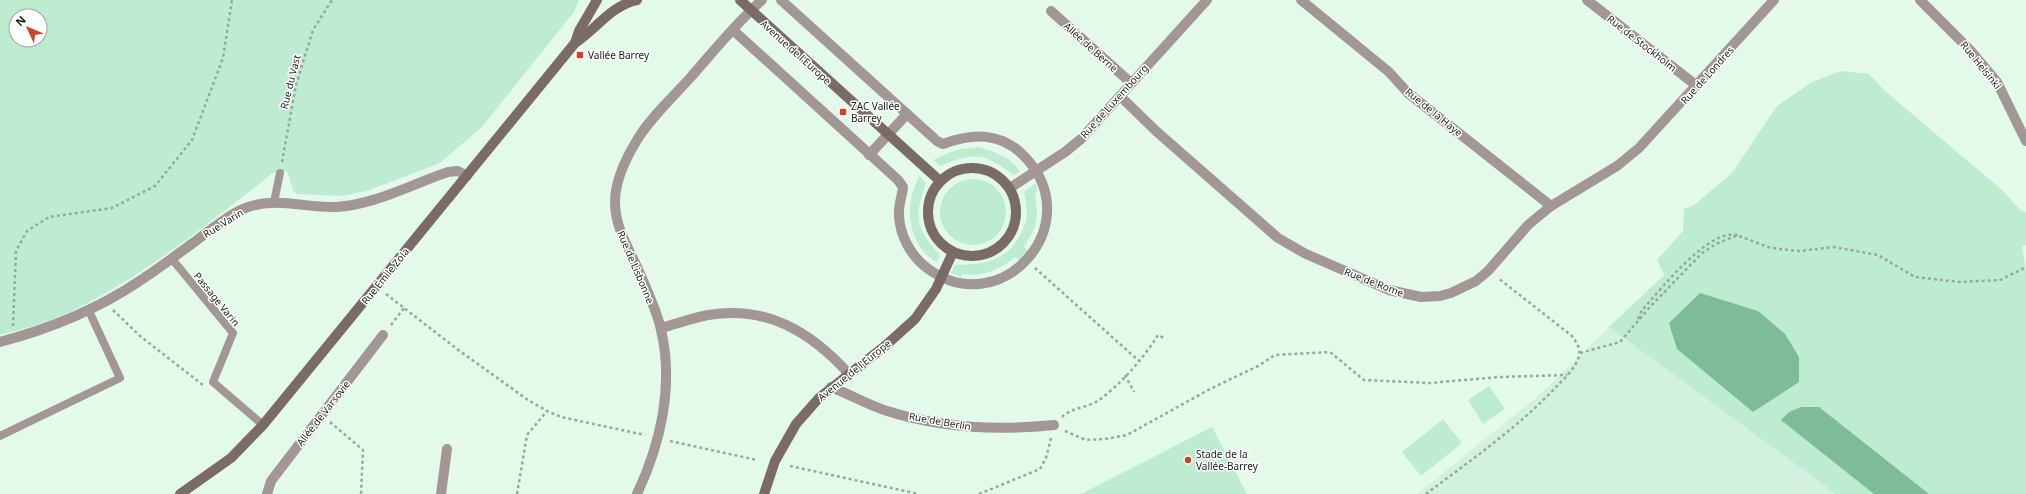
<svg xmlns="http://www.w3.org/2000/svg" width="2026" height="494" viewBox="0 0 2026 494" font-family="'Noto Sans',sans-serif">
<rect width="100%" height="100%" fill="#e3faeb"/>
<polygon fill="#d2f1de" points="1609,327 1836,494 1417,494 1543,392"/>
<g fill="#beecd0" fill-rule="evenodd">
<path d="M 0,0 L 579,0 L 574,12 L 482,127 L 440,163 L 367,191 L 343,196 L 297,194 L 293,190 L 287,171 L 273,173 C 209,223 146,275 72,311 C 50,322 24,329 0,335 ZM 16,16 L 40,16 L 40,40 L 16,40 Z"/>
<polygon points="1840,71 1869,74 1885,91 2002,190 2021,211 2026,212 2026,245 2022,246 2026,272 2026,494 1836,494 1609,327 1664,275 1657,260 1683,231 1684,209 1694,205 1732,173 1777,106 1812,82"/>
<path d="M 979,147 C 994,152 1012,157 1020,172 L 1013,175 C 984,152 974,152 940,166 L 933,160 L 956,150 Z"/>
<path d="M 919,176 L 926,183 C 914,217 915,228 940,255 L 937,262 C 916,252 906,222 911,200 C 912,192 916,184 919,176 Z"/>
<circle cx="973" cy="212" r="33"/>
<path d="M 1035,183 L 1038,190 L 1035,195 C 1039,219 1037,227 1024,247 L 1028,251 L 1020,261 L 1015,257 C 999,270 983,277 962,274 L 961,277 L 951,273 L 955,265 C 983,264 1004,263 1019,237 C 1023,230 1027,222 1027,214 C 1027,207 1025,199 1024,192 Z"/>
<polygon points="1489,386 1505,409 1483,424 1468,400"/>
<polygon points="1443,419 1462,443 1421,476 1402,452"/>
<polygon points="1212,427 1247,494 1081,494"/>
</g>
<g fill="#7ebb97">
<polygon points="1700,293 1758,311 1785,334 1799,357 1799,382 1753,412 1677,349 1669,323"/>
<polygon points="1801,407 1819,407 1929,494 1874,494 1781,420 1789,412"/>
</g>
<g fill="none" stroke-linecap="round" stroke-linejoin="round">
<g stroke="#97a89d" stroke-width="2.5" stroke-dasharray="3 3" stroke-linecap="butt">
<polyline points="282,162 296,85 313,30 332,0"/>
<polyline points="1035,268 1139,361"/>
<polyline points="386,294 457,349 528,400 547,411 561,417 645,435"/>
<polyline points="113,310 140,336 203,385"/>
<path d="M 1638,319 L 1642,310 C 1660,291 1711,224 1740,236"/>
<polyline points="391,325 404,308"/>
<polyline points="13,326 16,251 27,231 49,217 112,208 155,186 192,140 223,58 232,0"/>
<polyline points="1580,353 1620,342 1650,307 1702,253 1716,244 1735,236 1742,237 1768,247 1779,249 1800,251 1834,247 1878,255 1915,277 1960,282 2000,280 2026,267"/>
<polyline points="1125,375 1134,392"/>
<path d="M 1062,417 C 1072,407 1088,408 1099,400 C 1122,383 1143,359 1158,335 L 1164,338"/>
<polyline points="330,422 363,450 361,494"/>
<polyline points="1065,431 1086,440 1105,439 1127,435 1210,389 1258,366 1275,355 1330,352 1364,380 1430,383 1499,377 1567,375"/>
<polyline points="670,441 757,460"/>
<polyline points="790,466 919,494"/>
<polyline points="517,494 527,435 547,411"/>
<polyline points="979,494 1040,469 1046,458 1051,438"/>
<path d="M 1426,494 C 1471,460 1519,427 1558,385 C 1566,377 1576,367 1579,356 C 1581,348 1576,342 1572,336 L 1498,278"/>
</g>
<g stroke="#a29795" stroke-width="8">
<polyline points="274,202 280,173"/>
<polyline points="172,259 233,333 213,382 263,425"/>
<polyline points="0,436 120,378 89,311"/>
</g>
<g stroke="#a29795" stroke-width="10">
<polyline points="1301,0 1389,72 1408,93 1551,206"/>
<polyline points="1587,0 1697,86"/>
<polyline points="1920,0 1970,50 1997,82 2026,141"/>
<polyline points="1051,11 1131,83"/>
<path d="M 733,30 L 898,180 L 903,187 C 902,197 898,205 899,216 C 900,236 911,256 927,268 C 1001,324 1090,223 1024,156 C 1001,132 973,133 943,144 L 937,141 L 781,0"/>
<polyline points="1120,96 1156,131 1278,238 1306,254 1389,290 1421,297 1440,296 1451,293 1476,281 1488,271 1528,225 1551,206 1617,166 1639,148 1774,0"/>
<polyline points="869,155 907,114"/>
<polyline points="1010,188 1065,152 1081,139 1207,0"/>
<path d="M 661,328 C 676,324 692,318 708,315 C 767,305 811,332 849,374"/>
<path d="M 0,342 C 49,329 96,310 138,282 C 158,269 178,254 197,240 C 213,228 229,214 248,207 C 277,197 306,208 336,207 C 374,205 412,184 448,172 L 458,171 L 467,176"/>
<path d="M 831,387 C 849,394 866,404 884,410 C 939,428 996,431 1054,425"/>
<polyline points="267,494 271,481 383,335"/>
<polyline points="441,494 447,449"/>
<path d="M 637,494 C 661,443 674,385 661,330 C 657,311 648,293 641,276 C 631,251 615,230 615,202 C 615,181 626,158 637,140 C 651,117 672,98 690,78 C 713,52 736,23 762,0"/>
</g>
<g stroke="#7b6b68" stroke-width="10">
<polyline points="740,0 940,181"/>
<polyline points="575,43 579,31 597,0"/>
<circle cx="972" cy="212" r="44"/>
<path d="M 180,494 L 231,458 L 263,425 L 575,43 C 596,29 612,5 637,0"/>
<polyline points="764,494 775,461 796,424 819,398 885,346 915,319 936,289 953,252"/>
</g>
</g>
<g fill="#ce422a" stroke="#fff" stroke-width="1.5">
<rect x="576" y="51" width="8" height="8" rx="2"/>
<rect x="839" y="108" width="8" height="8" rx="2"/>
<circle cx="1188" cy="460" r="4"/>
</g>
<g text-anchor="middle" stroke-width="3" stroke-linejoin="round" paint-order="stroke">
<g font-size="10" fill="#161e19" stroke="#fff">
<text transform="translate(1642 43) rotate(38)" y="4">Rue de Stockholm</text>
<text transform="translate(1091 47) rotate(42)" y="4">Allée de Berne</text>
<text transform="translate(796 52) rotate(42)" y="4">Avenue de l'Europe</text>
<text transform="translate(1981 65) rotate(51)" y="4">Rue Helsinki</text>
<text transform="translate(1707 75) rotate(-48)" y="4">Rue de Londres</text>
<text transform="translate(290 82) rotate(-76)" y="4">Rue du Vast</text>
<text transform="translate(1114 101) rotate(-48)" y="4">Rue de Luxembourg</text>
<text transform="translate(1434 112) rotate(39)" y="4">Rue de la Haye</text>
<text transform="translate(223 223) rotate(-32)" y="4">Rue Varin</text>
<text transform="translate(636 267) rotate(67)" y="4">Rue de Lisbonne</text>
<text transform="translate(385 276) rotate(-51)" y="4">Rue Émile Zola</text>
<text transform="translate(1374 282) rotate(21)" y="4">Rue de Rome</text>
<text transform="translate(217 299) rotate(51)" y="4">Passage Varin</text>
<text transform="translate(854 370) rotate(-39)" y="4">Avenue de l'Europe</text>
<text transform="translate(323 413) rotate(-52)" y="4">Allée de Varsovie</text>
<text transform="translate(940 421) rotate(10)" y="4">Rue de Berlin</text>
</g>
<g font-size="10" fill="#161e19" stroke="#fff" text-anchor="start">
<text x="588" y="59">Vallée Barrey</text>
<text x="851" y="110">ZAC Vallée<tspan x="851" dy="12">Barrey</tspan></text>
<text x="1196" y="458">Stade de la<tspan x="1196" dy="12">Vallée-Barrey</tspan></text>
</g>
</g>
<g transform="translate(28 28) rotate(314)"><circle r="19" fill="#ffffff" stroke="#a2a5a3"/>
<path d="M0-3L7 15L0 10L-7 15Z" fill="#ce422a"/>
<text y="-6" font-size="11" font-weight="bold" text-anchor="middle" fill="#161e19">N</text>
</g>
</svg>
